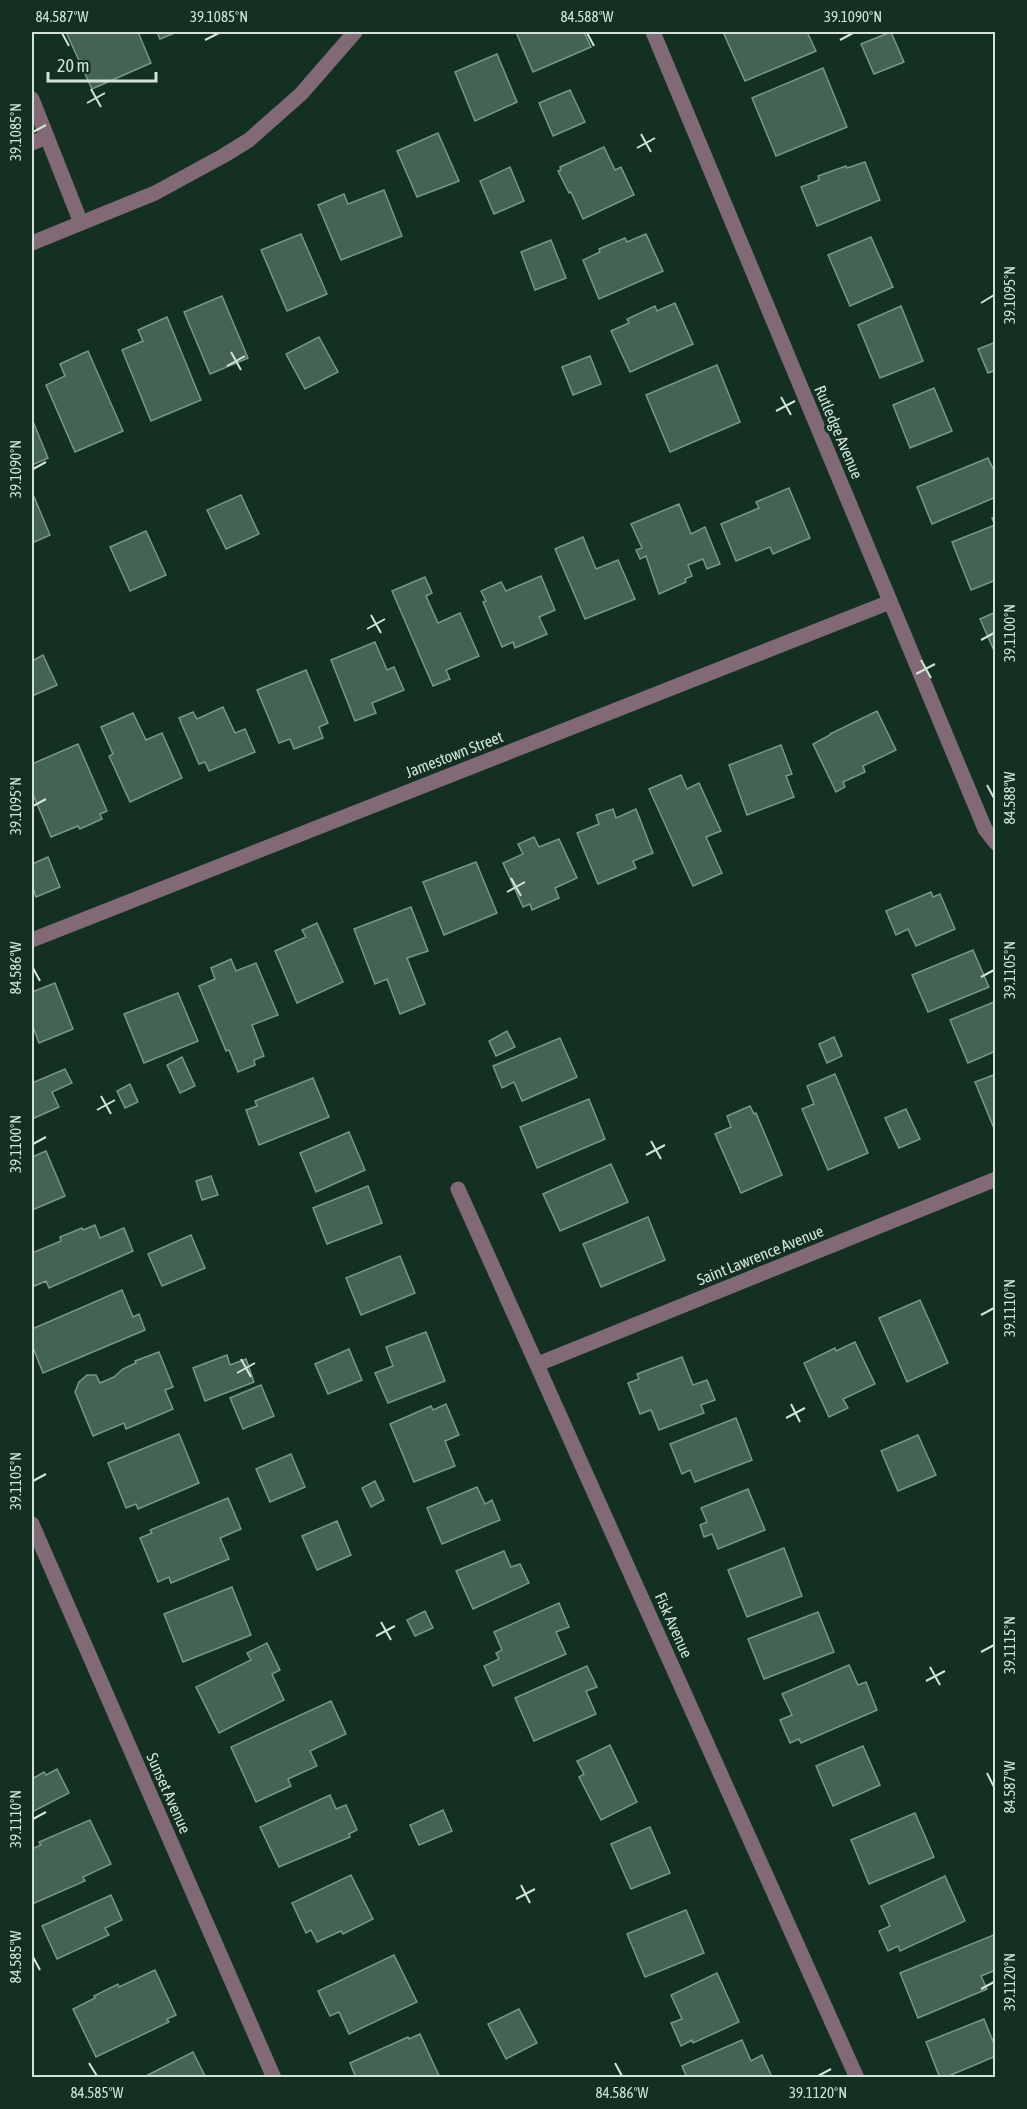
<svg xmlns="http://www.w3.org/2000/svg" width="1027" height="2109" viewBox="0 0 1027 2109" font-family="'Asap Condensed',sans-serif">
<rect width="100%" height="100%" fill="#133023"/>
<g fill="#456354" stroke="#789787" stroke-width="1.5">
<polygon points="66,32 138,32 151,63 92,89"/>
<polygon points="157,32 177,32 160,39"/>
<polygon points="516,32 584,32 591,47 533,72"/>
<polygon points="723,32 807,32 816,51 745,81"/>
<polygon points="891,32 904,62 874,74 861,44"/>
<polygon points="497,54 517,102 475,121 455,72"/>
<polygon points="823,68 847,127 776,156 752,98"/>
<polygon points="570,90 585,122 553,136 539,103"/>
<polygon points="438,133 459,181 417,197 397,151"/>
<polygon points="604,147 615,170 621,167 634,195 583,219 571,192 569,193 558,171 561,170 560,167"/>
<polygon points="865,162 880,200 817,226 801,187 819,180 818,176 846,166 847,168"/>
<polygon points="510,167 524,201 494,214 480,181"/>
<polygon points="384,190 402,236 341,260 318,205 344,194 348,204"/>
<polygon points="301,234 327,294 287,311 261,250"/>
<polygon points="646,234 663,271 599,299 583,260 600,252 599,249 625,238 627,242"/>
<polygon points="871,237 893,287 850,306 828,255"/>
<polygon points="551,240 566,278 535,290 521,252"/>
<polygon points="222,296 248,358 210,374 184,312"/>
<polygon points="675,303 693,344 630,372 611,331 629,323 627,319 655,306 657,311"/>
<polygon points="901,306 923,361 880,378 858,325"/>
<polygon points="167,317 201,400 151,421 122,350 143,341 138,330"/>
<polygon points="319,337 338,372 305,389 286,354"/>
<polygon points="996,342 996,370 988,373 978,349"/>
<polygon points="88,351 123,431 75,452 46,385 65,376 60,364"/>
<polygon points="590,356 601,384 573,395 562,367"/>
<polygon points="717,365 740,422 670,452 646,395"/>
<polygon points="934,388 952,431 910,448 893,405"/>
<polygon points="32,419 48,458 32,465"/>
<polygon points="988,458 996,475 996,497 932,524 917,487"/>
<polygon points="789,488 810,538 773,554 770,547 736,561 721,524 759,508 756,502"/>
<polygon points="32,492 50,535 32,543"/>
<polygon points="241,495 259,534 226,549 207,510"/>
<polygon points="679,504 691,534 705,527 720,564 707,569 703,559 688,565 692,576 685,579 686,582 659,594 646,556 640,559 636,550 642,548 631,524"/>
<polygon points="996,516 996,580 971,590 952,542 995,525 992,518"/>
<polygon points="146,531 166,575 130,591 110,547"/>
<polygon points="583,537 596,569 618,560 635,599 585,619 555,549"/>
<polygon points="541,576 555,610 539,617 547,634 515,648 513,642 502,647 483,602 486,601 481,591 501,582 506,591"/>
<polygon points="425,577 432,593 426,596 438,623 460,613 479,656 446,670 450,679 433,686 392,591"/>
<polygon points="996,612 996,655 980,619"/>
<polygon points="375,642 387,670 394,667 404,690 372,703 376,713 355,721 331,660"/>
<polygon points="43,655 57,685 32,696 32,661"/>
<polygon points="306,670 328,723 319,727 323,738 294,749 290,739 279,743 257,690"/>
<polygon points="223,707 235,733 245,729 255,752 209,771 205,762 199,764 179,718 193,712 197,719"/>
<polygon points="877,711 896,750 863,766 865,772 843,782 845,787 836,792 813,744 830,735 830,734"/>
<polygon points="133,713 146,740 162,733 182,778 130,802 109,756 113,754 101,727"/>
<polygon points="78,744 107,811 100,814 102,819 80,829 78,826 51,837 32,792 32,764"/>
<polygon points="781,745 792,774 786,776 794,797 747,815 729,765"/>
<polygon points="681,775 687,789 699,783 721,831 706,837 722,873 693,886 649,789"/>
<polygon points="613,809 616,818 636,809 653,853 633,861 636,868 598,884 577,833 599,824 596,815"/>
<polygon points="534,837 539,847 559,839 577,878 555,888 559,898 532,910 530,904 523,907 503,863 523,854 518,844"/>
<polygon points="48,857 60,887 36,897 32,885 32,864"/>
<polygon points="476,862 497,913 444,935 423,882"/>
<polygon points="931,892 933,897 940,894 955,929 916,946 908,929 896,935 886,911"/>
<polygon points="411,907 428,951 407,958 425,1004 400,1014 387,979 375,984 354,929"/>
<polygon points="317,923 343,982 297,1003 275,951 306,937 302,930"/>
<polygon points="973,950 989,987 928,1012 912,975"/>
<polygon points="231,959 236,971 256,963 278,1015 252,1025 264,1056 254,1060 255,1065 238,1072 229,1050 226,1051 199,986 215,979 211,968"/>
<polygon points="55,983 73,1029 39,1043 32,1024 32,992"/>
<polygon points="178,993 198,1041 144,1063 124,1014"/>
<polygon points="996,1001 996,1051 968,1063 950,1020"/>
<polygon points="507,1031 515,1047 496,1056 489,1041"/>
<polygon points="834,1037 842,1056 827,1063 819,1044"/>
<polygon points="560,1038 577,1077 522,1101 514,1082 502,1088 493,1066"/>
<polygon points="182,1057 195,1086 180,1093 167,1065"/>
<polygon points="65,1069 72,1083 52,1092 59,1107 32,1119 32,1083"/>
<polygon points="835,1074 868,1153 828,1170 802,1109 814,1104 807,1086"/>
<polygon points="996,1074 996,1125 993,1126 975,1082"/>
<polygon points="313,1078 329,1117 259,1145 246,1110 257,1106 255,1101"/>
<polygon points="130,1084 138,1102 125,1108 117,1091"/>
<polygon points="589,1099 605,1139 537,1168 520,1127"/>
<polygon points="750,1106 754,1114 756,1113 782,1175 741,1193 715,1134 731,1127 727,1116"/>
<polygon points="906,1109 920,1139 899,1148 885,1118"/>
<polygon points="349,1132 365,1170 316,1192 300,1153"/>
<polygon points="46,1151 65,1196 32,1210 32,1157"/>
<polygon points="611,1164 628,1202 560,1231 543,1194"/>
<polygon points="211,1176 218,1195 202,1200 196,1181"/>
<polygon points="368,1186 382,1223 327,1244 313,1208"/>
<polygon points="648,1217 665,1260 601,1287 583,1244"/>
<polygon points="95,1225 100,1238 124,1228 133,1251 49,1288 46,1281 32,1287 32,1253 61,1241 60,1237 82,1228 83,1230"/>
<polygon points="191,1235 205,1268 162,1286 148,1254"/>
<polygon points="400,1256 415,1293 361,1315 346,1278"/>
<polygon points="122,1290 133,1317 139,1314 145,1330 43,1373 32,1345 32,1329"/>
<polygon points="920,1300 948,1363 907,1382 879,1318"/>
<polygon points="426,1332 445,1381 388,1403 375,1373 393,1366 386,1347"/>
<polygon points="855,1342 875,1384 843,1399 848,1408 829,1417 804,1363 835,1348 836,1351"/>
<polygon points="349,1349 362,1380 328,1394 315,1364"/>
<polygon points="159,1352 173,1387 165,1390 173,1409 126,1429 124,1423 93,1436 75,1392 79,1382 87,1375 96,1375 100,1383 114,1377 123,1369 136,1363 135,1361"/>
<polygon points="227,1355 230,1365 246,1359 254,1382 205,1401 193,1368"/>
<polygon points="682,1357 693,1385 707,1380 715,1400 701,1405 704,1413 659,1430 651,1410 640,1414 628,1383 639,1379 637,1374"/>
<polygon points="261,1385 274,1416 243,1429 230,1398"/>
<polygon points="446,1404 459,1435 445,1441 455,1466 414,1482 390,1424 431,1406 433,1410"/>
<polygon points="736,1418 752,1460 695,1482 690,1470 682,1474 670,1444"/>
<polygon points="179,1434 199,1483 138,1509 136,1504 126,1508 108,1463"/>
<polygon points="918,1435 936,1475 898,1491 881,1451"/>
<polygon points="291,1454 305,1487 270,1502 256,1469"/>
<polygon points="375,1481 384,1500 371,1507 362,1488"/>
<polygon points="477,1487 485,1504 492,1500 500,1520 442,1544 427,1508"/>
<polygon points="748,1489 765,1530 718,1549 712,1534 704,1537 700,1525 707,1522 701,1508"/>
<polygon points="228,1498 241,1529 220,1538 229,1559 171,1583 169,1577 158,1582 140,1538 152,1533 150,1530"/>
<polygon points="337,1521 351,1555 317,1570 302,1536"/>
<polygon points="784,1548 802,1596 747,1617 728,1570"/>
<polygon points="504,1551 511,1567 520,1564 529,1583 473,1609 456,1571"/>
<polygon points="232,1587 251,1635 183,1662 164,1614"/>
<polygon points="559,1603 569,1627 556,1632 566,1654 493,1686 484,1666 499,1659 496,1653 502,1650 494,1632"/>
<polygon points="425,1611 433,1628 415,1636 407,1620"/>
<polygon points="818,1612 834,1652 764,1679 748,1639"/>
<polygon points="267,1643 280,1670 272,1674 284,1700 219,1733 196,1687 251,1660 247,1653"/>
<polygon points="849,1665 858,1685 866,1682 877,1710 801,1743 799,1739 790,1743 780,1720 792,1715 782,1694"/>
<polygon points="587,1666 597,1687 586,1691 596,1714 534,1741 515,1698"/>
<polygon points="331,1701 346,1734 310,1751 317,1766 288,1779 291,1786 256,1802 231,1747"/>
<polygon points="610,1745 637,1802 601,1820 579,1777 584,1774 577,1761"/>
<polygon points="863,1746 880,1785 833,1806 816,1766"/>
<polygon points="57,1769 69,1793 32,1812 32,1779 44,1772 46,1775"/>
<polygon points="330,1795 336,1809 346,1805 357,1830 349,1834 350,1837 279,1867 260,1827"/>
<polygon points="443,1810 452,1831 419,1845 410,1825"/>
<polygon points="915,1813 934,1857 869,1884 851,1840"/>
<polygon points="90,1820 111,1864 83,1877 85,1881 32,1904 32,1849 41,1845 39,1842"/>
<polygon points="650,1827 670,1873 631,1889 611,1844"/>
<polygon points="351,1875 373,1919 343,1934 341,1931 317,1942 311,1930 306,1933 292,1903"/>
<polygon points="945,1876 965,1921 900,1951 898,1946 888,1951 879,1931 890,1926 881,1906"/>
<polygon points="111,1895 122,1920 105,1928 109,1935 57,1959 42,1926"/>
<polygon points="686,1910 704,1953 645,1977 627,1934"/>
<polygon points="996,1934 996,1970 981,1976 987,1989 918,2018 900,1973"/>
<polygon points="394,1955 417,2002 349,2034 339,2012 330,2016 318,1991"/>
<polygon points="155,1970 176,2015 167,2019 169,2022 96,2057 73,2009 95,1998 94,1996 118,1984 119,1987"/>
<polygon points="717,1973 739,2022 693,2043 692,2040 681,2046 671,2023 682,2019 671,1995"/>
<polygon points="519,2009 537,2043 506,2059 488,2024"/>
<polygon points="984,2019 996,2049 996,2056 944,2078 940,2078 926,2042"/>
<polygon points="420,2034 440,2078 356,2078 350,2063 408,2037 409,2039"/>
<polygon points="742,2040 751,2061 762,2055 772,2077 687,2078 682,2066"/>
<polygon points="193,2052 206,2078 142,2078"/>
</g>
<g fill="none" stroke-linecap="round" stroke-linejoin="round">
<g stroke="#816976" stroke-width="15">
<polyline points="653,32 985,829 996,843"/>
<polyline points="32,99 81,223"/>
<polyline points="32,143 47,137"/>
<polyline points="32,243 155,193 223,156 249,140 301,94 355,32"/>
<polyline points="32,940 890,602"/>
<polyline points="458,1189 857,2078"/>
<polyline points="538,1364 996,1179"/>
<polyline points="32,1524 274,2078"/>
</g>
</g>
<path fill="none" stroke="#d3e3da" stroke-width="2" d="M 62,33 L 69,46M 587,33 L 594,46M 205,40 L 219,33M 840,40 L 853,33M 91,89 L 101,107M 87,103 L 105,93M 33,132 L 46,125M 641,134 L 651,152M 637,148 L 655,138M 981,303 L 994,295M 231,352 L 241,370M 227,366 L 245,356M 781,397 L 791,415M 776,411 L 795,401M 33,469 L 46,462M 371,615 L 381,633M 367,629 L 385,619M 981,640 L 994,633M 921,660 L 931,678M 916,674 L 935,664M 987,785 L 994,798M 33,806 L 46,799M 511,878 L 521,896M 507,892 L 525,882M 33,968 L 40,981M 981,977 L 994,970M 101,1096 L 111,1114M 97,1110 L 115,1100M 651,1141 L 661,1159M 33,1144 L 46,1137M 646,1155 L 665,1145M 981,1315 L 994,1308M 241,1359 L 251,1377M 237,1373 L 255,1363M 791,1404 L 800,1422M 786,1418 L 805,1408M 33,1481 L 46,1474M 381,1622 L 391,1640M 376,1636 L 395,1626M 981,1652 L 994,1645M 930,1667 L 940,1685M 926,1681 L 945,1671M 987,1773 L 994,1787M 33,1819 L 46,1812M 521,1885 L 530,1903M 516,1899 L 535,1889M 33,1957 L 40,1970M 981,1989 L 994,1982M 89,2063 L 97,2076M 615,2063 L 622,2076M 818,2076 L 831,2069"/>
<g text-anchor="middle" stroke-width="6" stroke-linejoin="round" paint-order="stroke">
<g font-size="16" fill="#d3e3da" stroke="#133023">
<text transform="translate(839 432) rotate(67)" y="6">Rutledge Avenue</text>
<text transform="translate(454 754) rotate(-21)" y="6">Jamestown Street</text>
<text transform="translate(760 1255) rotate(-22)" y="6">Saint Lawrence Avenue</text>
<text transform="translate(674 1625) rotate(66)" y="6">Fisk Avenue</text>
<text transform="translate(169 1793) rotate(66)" y="6">Sunset Avenue</text>
</g>
</g>
<rect width="1027" height="2109" fill="none" stroke="#133023" stroke-width="66"/>
<path d="M48 72v9h108v-9" fill="none" stroke="#d3e3da" stroke-width="3"/>
<text x="57" y="72" font-size="18" fill="#d3e3da" stroke="#133023" stroke-width="4.5" paint-order="stroke">20 m</text>
<rect x="33" y="33" width="961" height="2043" fill="none" stroke="#d3e3da" stroke-width="2"/>
<g font-size="15" text-anchor="middle" fill="#d3e3da">
<text x="62" y="22">84.587°W</text>
<text x="219" y="22">39.1085°N</text>
<text x="587" y="22">84.588°W</text>
<text x="853" y="22">39.1090°N</text>
<text transform="translate(16 132) rotate(-90)" y="5">39.1085°N</text>
<text transform="translate(1010 295) rotate(-90)" y="5">39.1095°N</text>
<text transform="translate(16 469) rotate(-90)" y="5">39.1090°N</text>
<text transform="translate(1010 633) rotate(-90)" y="5">39.1100°N</text>
<text transform="translate(1010 798) rotate(-90)" y="5">84.588°W</text>
<text transform="translate(16 806) rotate(-90)" y="5">39.1095°N</text>
<text transform="translate(16 968) rotate(-90)" y="5">84.586°W</text>
<text transform="translate(1010 970) rotate(-90)" y="5">39.1105°N</text>
<text transform="translate(16 1144) rotate(-90)" y="5">39.1100°N</text>
<text transform="translate(1010 1308) rotate(-90)" y="5">39.1110°N</text>
<text transform="translate(16 1481) rotate(-90)" y="5">39.1105°N</text>
<text transform="translate(1010 1645) rotate(-90)" y="5">39.1115°N</text>
<text transform="translate(1010 1787) rotate(-90)" y="5">84.587°W</text>
<text transform="translate(16 1819) rotate(-90)" y="5">39.1110°N</text>
<text transform="translate(16 1957) rotate(-90)" y="5">84.585°W</text>
<text transform="translate(1010 1982) rotate(-90)" y="5">39.1120°N</text>
<text x="97" y="2098">84.585°W</text>
<text x="622" y="2098">84.586°W</text>
<text x="818" y="2098">39.1120°N</text>
</g>
</svg>
